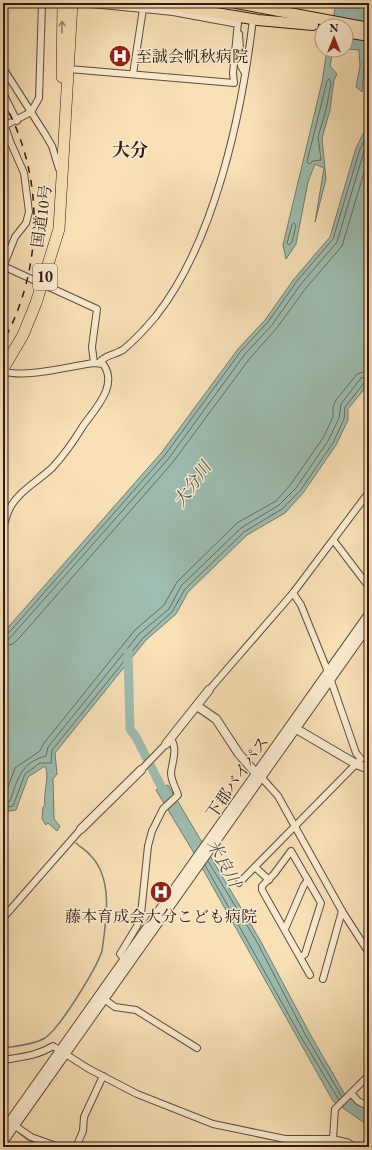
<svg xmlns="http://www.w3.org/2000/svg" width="372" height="1150" viewBox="0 0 372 1150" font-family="'EB Garamond','Noto Serif JP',serif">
<rect width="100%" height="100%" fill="#f8e0b7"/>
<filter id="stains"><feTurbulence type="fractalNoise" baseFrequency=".005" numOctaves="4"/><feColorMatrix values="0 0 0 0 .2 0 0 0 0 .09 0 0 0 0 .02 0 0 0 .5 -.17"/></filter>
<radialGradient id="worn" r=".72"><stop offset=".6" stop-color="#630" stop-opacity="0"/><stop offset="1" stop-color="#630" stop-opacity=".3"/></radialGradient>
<g fill="#9dbdb0" stroke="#717b70">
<polygon points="336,3 369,3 362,92 356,87 360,66 359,50 346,49 346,26 332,26"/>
<polygon points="327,50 333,50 330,66 337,74 334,80 330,110 322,138 326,179 315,222 324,168 315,164 308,182 296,244 286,259 283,245 322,82"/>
<path d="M 369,122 L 369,383 L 348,409 L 348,420 L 336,445 L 303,493 L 285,513 L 247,535 L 188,592 L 176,614 L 146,640 L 55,753 L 57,774 L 53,779 L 54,819 L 60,826 L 57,831 L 48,823 L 46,825 L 42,819 L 43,807 L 45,805 C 43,792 50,777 45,766 L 28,777 L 16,810 L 3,812 L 3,633 L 162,452 L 238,349 L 265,320 L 294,279 L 330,237 L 356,148 Z"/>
<polygon points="168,785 260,940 310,1034 344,1093 369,1112 369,1126 333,1101 191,848 156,790"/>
</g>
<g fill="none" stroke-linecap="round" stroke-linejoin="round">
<g stroke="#666b60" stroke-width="1">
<polygon points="329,79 331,83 326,110 318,137 321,160 313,161 309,164 307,162 327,81"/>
<polygon points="294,223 296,226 292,242 289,245 287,243 292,225"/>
<polyline points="3,635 7,634 13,628 165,455 241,351 268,322 297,281 333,239 360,149 369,131"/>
<polyline points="3,640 9,639 16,631 169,458 245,354 272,325 301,284 337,242 364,151 369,142"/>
<polyline points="3,646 13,644 21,636 173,462 250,358 276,329 306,288 342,246 369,156"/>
<polyline points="3,797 5,795 15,768 40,751 44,743 135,630 164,605 177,582 237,523 276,501 291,484 323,438 333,417 333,407 336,400 357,374 369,370"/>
<path d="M 3,803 L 10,801 C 18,779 20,763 46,756 L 48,747 L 139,634 L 169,609 L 181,586 L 241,528 L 279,505 L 296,488 L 328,441 L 339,418 L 341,404 L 361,378 L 369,376"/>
<polyline points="3,808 13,806 25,774 40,763 51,763 52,750 143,638 172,612 185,589 244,532 282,509 300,491 333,443 344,419 345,407 364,383 369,381"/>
<polyline points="208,861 257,942 306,1036 342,1097"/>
<polyline points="205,865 301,1037 339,1100"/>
</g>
<g stroke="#717b70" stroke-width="1.5">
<path d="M 3,1048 C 16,1046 33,1045 45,1038 C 60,1028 96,969 102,951 C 106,922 114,878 90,855 C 86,850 80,847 76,843"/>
<polyline points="19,1133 28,1140 39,1143"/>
</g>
<polyline stroke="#9dbdb0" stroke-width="9" points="128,653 130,729 136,737 167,798"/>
<g stroke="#624b3a" stroke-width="8">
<g id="minor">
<polyline points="139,3 143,9 173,12 238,24"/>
<polyline points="91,4 143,9 133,74"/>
<polyline points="239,34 241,66 245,73"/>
<polyline points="3,68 45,134 52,146 59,169"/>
<polyline points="69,69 234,83 233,73 238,22"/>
<polyline points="3,93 17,121"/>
<polyline points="3,120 10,141 24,173 29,212 26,223 15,237 3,267"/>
<polyline points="4,126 31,112 39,98 42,3"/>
<polyline points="3,266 97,309 92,347 94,363"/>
<path d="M 99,363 C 104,355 116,355 124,349 C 136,339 146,328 156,316 C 215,241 242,113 253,19"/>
<path d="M 3,371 C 24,379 70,366 94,363 L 103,364 C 119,385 95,409 83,426 C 74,441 64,455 52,468 C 38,481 19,491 10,508 C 7,513 5,522 3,528"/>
<polyline points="334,541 369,587"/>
<polyline points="209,690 293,593 369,492"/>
<polyline points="141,770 166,744"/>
<polyline points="262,778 278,796 342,911 369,953"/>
<polyline points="255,867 269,880"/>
<polyline points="239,883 361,759 356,753 328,672 301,605 293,593"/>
<polyline points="3,918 81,829"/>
<polyline points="285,929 304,885 308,880"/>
<polyline points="301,957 305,954 321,903 291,851 274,874 262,886 262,890 310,975"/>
<path d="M 125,960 L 120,954 L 137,926 L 141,914 L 148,846 L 152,831 L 163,809 L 178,795 C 176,788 171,781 171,773 C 172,762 178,749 171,739"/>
<polyline points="323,979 342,911"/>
<polyline points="104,999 115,1007 136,1010 197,1048"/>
<path d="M 3,1060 C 21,1057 37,1056 53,1046 L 89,1069 L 137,1094 L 213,1124 L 285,1139 L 333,1139 L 349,1143 L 353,1147"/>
<polyline points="351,1093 358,1101 369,1107"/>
<polyline points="11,1123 31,1137 59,1147"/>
<polyline points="333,1139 335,1109 369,1075"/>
<polyline points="76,1147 83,1131 84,1117 103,1076"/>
</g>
</g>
<g stroke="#624b3a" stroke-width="10">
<g id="tertiary">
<polyline points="197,706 216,719 239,754 254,771 261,777"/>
<polyline points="293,727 356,764 369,769"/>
<polyline points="166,744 209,690"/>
<polyline points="81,829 141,770"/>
<polyline points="3,1131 369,614"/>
<polyline points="3,1142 369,625"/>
</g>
</g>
<g stroke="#301910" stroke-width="12">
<g id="primary">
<polyline points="156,3 258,20 313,25"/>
<polyline points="236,3 369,28"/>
<polyline points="346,32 369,36"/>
</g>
</g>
<g stroke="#301910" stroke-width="12">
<g id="trunk">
<polyline points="62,77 63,3"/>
<polyline points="3,369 23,335 36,303 59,229 72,3"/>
</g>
</g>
<use href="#minor" stroke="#faebd0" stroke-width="6"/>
<use href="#tertiary" stroke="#faebd0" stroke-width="8"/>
<use href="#primary" stroke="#f8e0b7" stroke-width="10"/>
<use href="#trunk" stroke="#f8e0b7" stroke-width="11"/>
<path stroke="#301910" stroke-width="1.5" stroke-dasharray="7 7" stroke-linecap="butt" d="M 3,101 C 45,175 44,268 3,342"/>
</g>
<defs><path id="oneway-shaft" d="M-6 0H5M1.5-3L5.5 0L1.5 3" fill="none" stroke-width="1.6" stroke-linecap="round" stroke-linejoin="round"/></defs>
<use stroke="#9e866c" href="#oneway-shaft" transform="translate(62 27) rotate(-89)"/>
<defs>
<g id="hospital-disc" transform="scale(1.15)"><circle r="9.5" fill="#8f2418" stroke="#faebd0"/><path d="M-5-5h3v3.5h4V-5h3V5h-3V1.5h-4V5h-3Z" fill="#fff"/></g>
</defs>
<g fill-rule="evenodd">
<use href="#hospital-disc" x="120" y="56"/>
<use href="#hospital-disc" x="161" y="892"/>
</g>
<g text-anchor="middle" stroke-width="3" stroke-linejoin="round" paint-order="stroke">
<rect fill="#faebd0" stroke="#6d584a" stroke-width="1" x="33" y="264" width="24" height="26" rx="3"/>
<g font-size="15" font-weight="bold" fill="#301910">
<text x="45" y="282">10</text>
</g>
<g font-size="16" fill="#301910" stroke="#faebd0" text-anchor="start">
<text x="136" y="62">至誠会帆秋病院</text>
<text x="161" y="922" text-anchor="middle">藤本育成会大分こども病院</text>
</g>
<g font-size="16" fill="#301910" stroke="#faebd0">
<text transform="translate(41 216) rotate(-82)" y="6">国道10号</text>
<text transform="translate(237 777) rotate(-55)" y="6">下郡バイパス</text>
</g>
<g font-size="17" font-style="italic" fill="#565248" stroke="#faebd0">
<text transform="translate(192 484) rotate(-54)" y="6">大分川</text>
<text transform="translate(224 863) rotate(61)" y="6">米良川</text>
</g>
<g font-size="18" font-weight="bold" fill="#301910" stroke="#faebd0">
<text x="130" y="156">大分</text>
</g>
</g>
<rect width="372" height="1150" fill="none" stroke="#f8e0b7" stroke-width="16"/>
<rect x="4" y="4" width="364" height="1142" fill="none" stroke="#301910" stroke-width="2"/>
<rect x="8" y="8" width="356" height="1134" fill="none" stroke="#301910"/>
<g transform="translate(334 38)"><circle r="19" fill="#faebd0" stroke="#a99783"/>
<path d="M0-3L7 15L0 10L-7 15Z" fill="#8f2418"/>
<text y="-6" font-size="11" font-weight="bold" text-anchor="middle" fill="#301910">N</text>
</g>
<rect width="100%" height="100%" filter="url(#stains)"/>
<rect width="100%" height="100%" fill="url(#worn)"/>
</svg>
